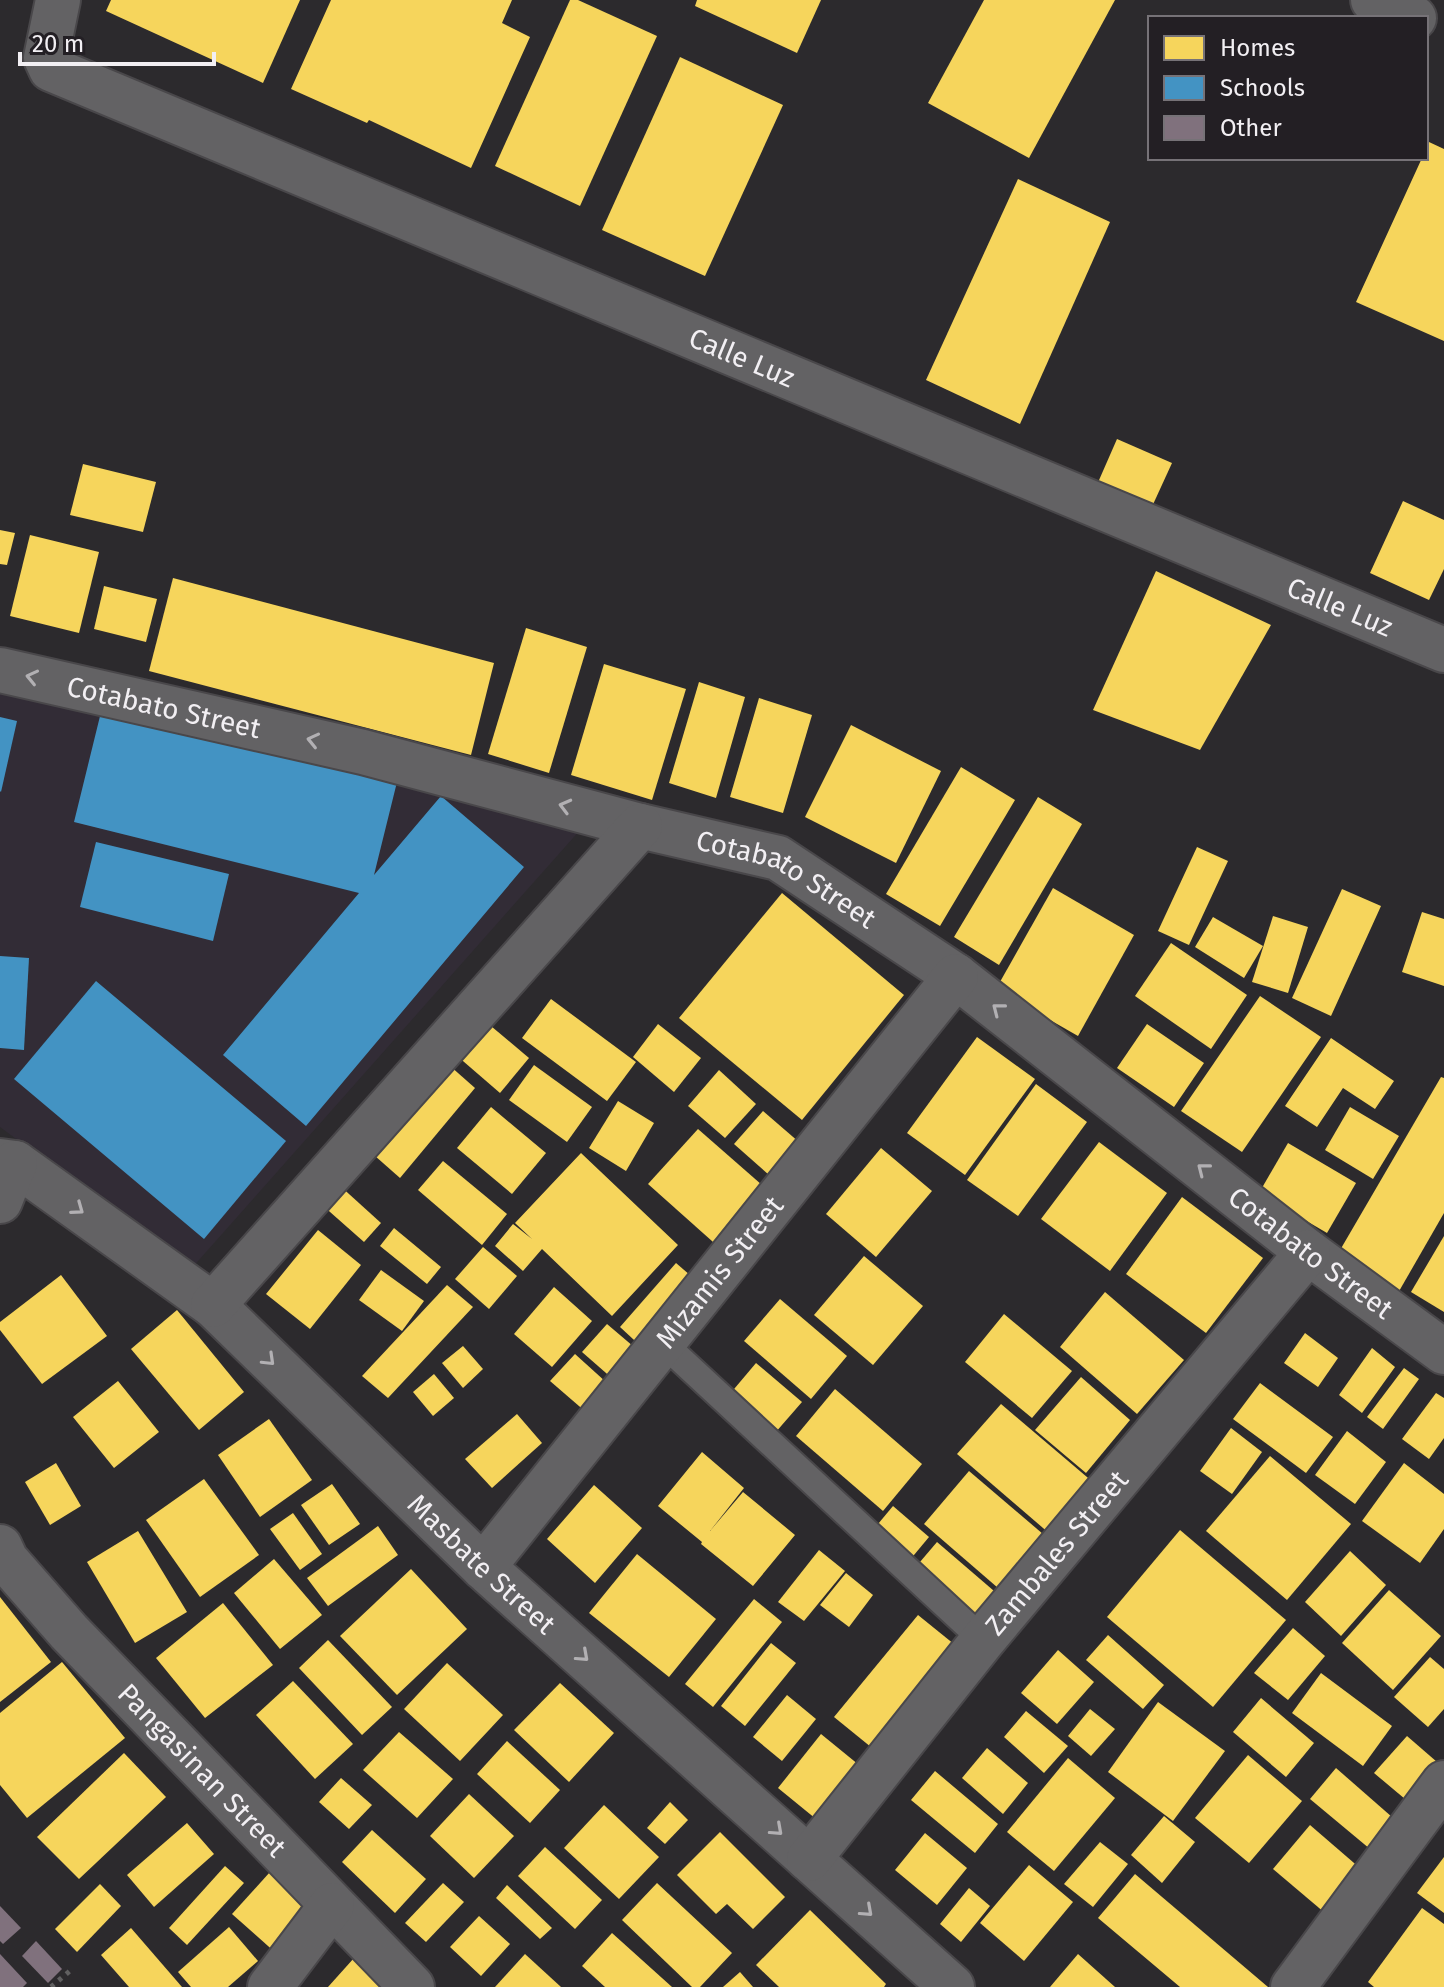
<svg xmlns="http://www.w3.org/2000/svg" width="1444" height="1987" viewBox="0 0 1444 1987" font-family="'Fira Sans',sans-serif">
<rect width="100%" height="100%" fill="#2c2a2d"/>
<polygon fill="#322c36" points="0,693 581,829 191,1269 0,1127"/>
<g fill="#f6d55c">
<polygon points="111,0 300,0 263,83 106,11"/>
<polygon points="331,0 512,0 502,23 530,37 471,168 369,120 367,123 291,89"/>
<polygon points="570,0 578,0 657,36 580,206 495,166"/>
<polygon points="697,0 821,0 797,53 695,6"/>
<polygon points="984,0 1115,0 1029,158 928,103"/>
<polygon points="680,57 783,105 705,276 602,230"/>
<polygon points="1429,142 1444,149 1444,341 1356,302 1422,158 1426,158 1426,148"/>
<polygon points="1018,179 1110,222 1020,424 926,380"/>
<polygon points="1117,439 1172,463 1150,511 1096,487"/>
<polygon points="83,464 156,482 143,532 70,515"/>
<polygon points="1403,501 1444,520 1444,569 1429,600 1370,573"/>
<polygon points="0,530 15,533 7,565 0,564"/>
<polygon points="30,535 99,552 79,633 10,616"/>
<polygon points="1156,571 1271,625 1200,750 1093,710"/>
<polygon points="173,578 494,663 471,755 149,671"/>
<polygon points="104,586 157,599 146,642 94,629"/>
<polygon points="526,628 587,647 549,773 488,754"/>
<polygon points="604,664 686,689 652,800 571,775"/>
<polygon points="699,682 745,697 716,798 669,783"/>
<polygon points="759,698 812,715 783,813 730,797"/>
<polygon points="851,725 941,771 896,863 805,817"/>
<polygon points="961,767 1015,800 940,926 886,894"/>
<polygon points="1038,797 1082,824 999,965 954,937"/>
<polygon points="1197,847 1228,861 1189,945 1158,931"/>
<polygon points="1053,888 1134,935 1078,1036 996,989"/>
<polygon points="1342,889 1381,906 1331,1016 1292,998"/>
<polygon points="782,893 904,995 802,1120 679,1018"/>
<polygon points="1422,912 1444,919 1444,986 1402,972"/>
<polygon points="1273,916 1308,927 1288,993 1252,982"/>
<polygon points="1213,917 1263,946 1244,978 1195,947"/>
<polygon points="1171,943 1247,995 1211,1049 1135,996"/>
<polygon points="1260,996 1321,1037 1242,1152 1181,1111"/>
<polygon points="551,999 636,1062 607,1101 522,1038"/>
<polygon points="485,1021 529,1058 500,1093 456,1055"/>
<polygon points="658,1024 701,1058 674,1092 633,1057"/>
<polygon points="1147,1024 1204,1063 1174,1107 1117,1068"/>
<polygon points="977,1037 1035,1079 965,1175 907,1133"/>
<polygon points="1331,1038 1394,1081 1375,1109 1343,1088 1317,1127 1285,1106"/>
<polygon points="441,1058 475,1088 400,1178 366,1148"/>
<polygon points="534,1065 592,1107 567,1142 509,1100"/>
<polygon points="719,1070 756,1104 725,1138 688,1106"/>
<polygon points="1441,1077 1444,1078 1444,1213 1398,1293 1336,1257"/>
<polygon points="1036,1084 1087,1122 1018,1216 967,1180"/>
<polygon points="618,1101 654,1123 626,1171 589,1148"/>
<polygon points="491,1107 546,1153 512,1194 457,1148"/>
<polygon points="1350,1107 1399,1136 1373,1179 1325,1150"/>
<polygon points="763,1111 807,1149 778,1183 734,1144"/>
<polygon points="698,1129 771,1193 722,1250 648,1184"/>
<polygon points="1099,1142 1167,1193 1110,1271 1041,1219"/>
<polygon points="1288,1143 1356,1183 1327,1233 1259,1193"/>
<polygon points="881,1148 932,1191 876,1257 826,1214"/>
<polygon points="581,1153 678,1245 612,1316 542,1249 523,1271 495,1246 513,1224 532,1239 515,1223"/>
<polygon points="443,1161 507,1214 482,1245 418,1190"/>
<polygon points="338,1184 381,1223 364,1242 321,1204"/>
<polygon points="1182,1197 1263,1258 1206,1333 1126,1274"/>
<polygon points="394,1228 441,1267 427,1284 380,1246"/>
<polygon points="318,1230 361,1265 310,1329 266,1294"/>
<polygon points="1444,1236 1444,1312 1411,1292"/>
<polygon points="483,1247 517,1276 489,1309 455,1279"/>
<polygon points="864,1256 923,1306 873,1365 814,1315"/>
<polygon points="676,1263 705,1288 647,1352 620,1327"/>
<polygon points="381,1270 424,1301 402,1331 359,1300"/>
<polygon points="61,1275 107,1336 42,1384 0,1330 0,1322"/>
<polygon points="447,1285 473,1307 388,1398 362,1376"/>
<polygon points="554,1287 592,1321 552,1367 514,1334"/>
<polygon points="1105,1292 1184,1360 1137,1414 1060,1347"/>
<polygon points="780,1299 847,1356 811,1399 744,1341"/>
<polygon points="177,1310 244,1392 199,1430 131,1349"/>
<polygon points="1004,1314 1072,1371 1032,1418 965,1362"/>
<polygon points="607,1324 647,1358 622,1387 582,1352"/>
<polygon points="1305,1333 1338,1358 1318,1387 1284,1363"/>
<polygon points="463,1346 483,1369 463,1388 442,1363"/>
<polygon points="1372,1348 1395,1367 1362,1413 1339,1395"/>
<polygon points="575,1354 617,1392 594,1419 550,1381"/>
<polygon points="756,1363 802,1402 775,1433 729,1395"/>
<polygon points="1404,1368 1419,1379 1383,1429 1367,1417"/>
<polygon points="434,1374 454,1398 433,1416 413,1392"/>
<polygon points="1081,1377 1130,1420 1086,1473 1035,1430"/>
<polygon points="118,1381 159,1432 114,1468 73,1417"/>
<polygon points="1260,1383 1333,1437 1306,1473 1233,1419"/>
<polygon points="835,1389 922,1464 883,1511 796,1436"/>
<polygon points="1436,1393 1444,1398 1444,1438 1429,1459 1402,1439"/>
<polygon points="1001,1404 1094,1483 1050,1534 957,1454"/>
<polygon points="517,1414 542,1443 492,1488 465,1459"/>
<polygon points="269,1419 312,1480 260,1517 218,1455"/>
<polygon points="1231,1428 1262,1452 1232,1494 1200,1471"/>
<polygon points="1347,1431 1386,1462 1355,1504 1315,1475"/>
<polygon points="702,1452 744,1488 710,1531 743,1492 795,1535 753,1586 701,1544 702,1542 658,1506"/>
<polygon points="1270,1456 1351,1524 1287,1600 1206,1531"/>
<polygon points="56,1463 81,1506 50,1525 25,1482"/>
<polygon points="1404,1463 1444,1494 1444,1529 1420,1563 1362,1521"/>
<polygon points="969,1471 1050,1540 1005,1594 924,1524"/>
<polygon points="204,1479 259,1555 200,1597 146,1520"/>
<polygon points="332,1484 360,1524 329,1545 301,1505"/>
<polygon points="594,1485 642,1528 595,1583 547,1539"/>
<polygon points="893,1506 929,1537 909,1561 873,1530"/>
<polygon points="293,1513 322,1554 300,1570 270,1529"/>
<polygon points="378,1526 398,1555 328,1606 307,1578"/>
<polygon points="1180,1530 1286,1620 1213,1707 1107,1617"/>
<polygon points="138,1531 187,1612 135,1643 87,1562"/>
<polygon points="937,1542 1008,1603 985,1630 914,1569"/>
<polygon points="819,1550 845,1571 804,1621 778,1602"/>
<polygon points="1350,1551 1386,1585 1341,1636 1305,1602"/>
<polygon points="637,1554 716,1619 669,1677 589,1613"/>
<polygon points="274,1559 322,1615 280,1649 234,1593"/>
<polygon points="411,1569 467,1629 397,1695 340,1636"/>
<polygon points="846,1573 873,1595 849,1627 820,1605"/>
<polygon points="1389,1590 1441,1636 1393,1690 1342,1643"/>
<polygon points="0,1597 51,1662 0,1702"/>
<polygon points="754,1599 782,1622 713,1707 685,1684"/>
<polygon points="223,1603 273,1665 205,1718 156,1658"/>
<polygon points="918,1615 965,1653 882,1756 834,1717"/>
<polygon points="1293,1628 1325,1656 1288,1700 1254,1673"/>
<polygon points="1108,1635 1164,1685 1143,1709 1086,1660"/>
<polygon points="328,1640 392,1707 362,1735 299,1668"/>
<polygon points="771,1643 796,1663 745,1726 721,1706"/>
<polygon points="1058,1650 1094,1682 1057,1724 1021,1693"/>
<polygon points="1430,1657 1444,1669 1444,1709 1428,1727 1394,1697"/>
<polygon points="62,1662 125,1738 27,1818 0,1785 0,1713"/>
<polygon points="447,1663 503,1715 460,1761 404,1709"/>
<polygon points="1321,1673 1392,1726 1363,1766 1292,1713"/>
<polygon points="293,1681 353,1744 315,1779 256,1715"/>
<polygon points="560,1683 614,1733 569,1782 514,1730"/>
<polygon points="787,1695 816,1719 782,1761 753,1737"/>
<polygon points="1261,1698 1314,1743 1286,1777 1233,1732"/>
<polygon points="1158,1702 1225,1751 1173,1821 1108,1772"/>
<polygon points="1090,1709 1115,1729 1091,1756 1068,1736"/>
<polygon points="1026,1711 1068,1746 1044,1773 1004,1737"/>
<polygon points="399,1732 453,1779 417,1818 363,1770"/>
<polygon points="821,1734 859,1765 816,1819 778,1788"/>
<polygon points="1407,1736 1437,1762 1405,1799 1374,1773"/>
<polygon points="507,1741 560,1790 530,1823 477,1774"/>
<polygon points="987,1748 1028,1783 1003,1814 962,1778"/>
<polygon points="124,1753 166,1797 79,1879 37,1837"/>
<polygon points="1248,1755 1302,1801 1249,1863 1195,1818"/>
<polygon points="1068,1758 1115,1798 1054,1871 1007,1832"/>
<polygon points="1336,1768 1400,1824 1376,1854 1310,1799"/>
<polygon points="935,1771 998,1824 975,1853 911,1800"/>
<polygon points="341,1778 372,1805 349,1829 319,1802"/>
<polygon points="469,1794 514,1836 474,1878 430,1836"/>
<polygon points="670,1802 688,1820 665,1844 647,1828"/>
<polygon points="604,1805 659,1857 619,1899 564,1848"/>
<polygon points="1164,1816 1195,1842 1162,1883 1131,1855"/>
<polygon points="187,1823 214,1854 154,1907 127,1875"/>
<polygon points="1310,1825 1361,1869 1325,1913 1273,1869"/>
<polygon points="372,1830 426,1879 395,1913 342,1862"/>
<polygon points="720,1832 785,1897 753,1929 727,1904 716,1914 677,1875"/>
<polygon points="925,1833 967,1868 937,1905 895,1870"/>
<polygon points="1100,1842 1128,1864 1093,1907 1064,1884"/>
<polygon points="545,1847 602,1900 575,1929 518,1876"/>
<polygon points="1444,1857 1444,1913 1417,1893"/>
<polygon points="1029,1865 1073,1902 1024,1961 980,1923"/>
<polygon points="225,1866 244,1883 187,1945 169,1928"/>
<polygon points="270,1872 314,1914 277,1954 232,1914"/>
<polygon points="1135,1874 1268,1987 1180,1987 1098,1918"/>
<polygon points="443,1883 464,1902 426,1942 405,1923"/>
<polygon points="657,1883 732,1953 700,1987 692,1987 622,1920"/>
<polygon points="100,1884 121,1906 77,1952 55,1929"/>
<polygon points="507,1885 552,1928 540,1939 496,1898"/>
<polygon points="969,1888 990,1906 961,1942 940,1924"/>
<polygon points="1422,1908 1444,1924 1444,1987 1374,1987 1368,1982"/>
<polygon points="810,1910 886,1984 884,1987 779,1987 756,1965"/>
<polygon points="479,1916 510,1944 481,1976 450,1947"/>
<polygon points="229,1927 258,1961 228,1987 191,1987 178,1972"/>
<polygon points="131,1928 182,1987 129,1987 101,1955"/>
<polygon points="612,1933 672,1987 605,1987 582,1966"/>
<polygon points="525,1954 561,1987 495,1987"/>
<polygon points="1078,1954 1115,1987 1050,1987"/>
<polygon points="354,1958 385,1987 328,1987"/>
<polygon points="740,1972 753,1987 723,1987"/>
</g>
<g fill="#4393c3">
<polygon points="102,708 397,782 374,875 441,796 524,867 306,1126 223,1055 359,893 74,822"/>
<polygon points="0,717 17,721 1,792 0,791"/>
<polygon points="96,842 229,874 213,941 80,907"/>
<polygon points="0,956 29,958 24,1050 0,1048"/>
<polygon points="96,981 286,1141 204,1239 14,1079"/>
</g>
<g fill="#80717d">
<polygon points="0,1906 21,1928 3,1944 0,1941"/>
<polygon points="36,1941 62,1969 48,1983 22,1956"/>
<polygon points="0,1954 27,1983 23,1987 0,1987"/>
</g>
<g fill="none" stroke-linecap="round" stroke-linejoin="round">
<g stroke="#49474a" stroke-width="30">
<polyline id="service" points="663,1343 983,1640"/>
</g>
<g stroke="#49474a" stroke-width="48">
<g id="minor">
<path id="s1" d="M 58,0 L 46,58 L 51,69 L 1444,650"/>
<polyline points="1373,0 1414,18"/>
<path id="s2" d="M 0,670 L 363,752 L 640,826 L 778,858 L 956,976 L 1308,1252 L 1444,1352"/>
<path id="s3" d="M 0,1161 L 15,1163 L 213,1305 L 483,1567 L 952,1987"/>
<polyline points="0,1201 15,1163"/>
<polyline points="213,1305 640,826"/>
<path id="s4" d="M 0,1547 L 6,1560 L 69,1632 L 412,1987"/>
<path id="s5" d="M 483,1567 L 956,976"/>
<path id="s6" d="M 809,1859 L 983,1640 L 1308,1252"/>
<polyline points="270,1987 332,1905"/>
<polyline points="1293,1987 1444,1783"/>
</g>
</g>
<polyline stroke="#616061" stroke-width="5" stroke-dasharray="4 6" stroke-linecap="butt" points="51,1987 71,1970"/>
<use href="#service" stroke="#636264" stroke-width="26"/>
<use href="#minor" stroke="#636264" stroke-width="44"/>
</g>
<defs><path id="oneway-chevron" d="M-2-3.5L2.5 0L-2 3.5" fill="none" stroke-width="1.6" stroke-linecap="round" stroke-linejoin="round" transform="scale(2)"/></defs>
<g stroke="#b2b0b3">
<use href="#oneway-chevron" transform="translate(32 677) rotate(-167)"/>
<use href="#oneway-chevron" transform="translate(313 740) rotate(-167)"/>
<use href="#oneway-chevron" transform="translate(565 806) rotate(-165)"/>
<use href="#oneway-chevron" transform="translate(998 1009) rotate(-142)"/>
<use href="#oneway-chevron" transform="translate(1203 1169) rotate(-142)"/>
<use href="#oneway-chevron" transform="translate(78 1209) rotate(36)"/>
<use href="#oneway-chevron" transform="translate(269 1360) rotate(44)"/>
<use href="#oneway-chevron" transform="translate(583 1656) rotate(42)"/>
<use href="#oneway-chevron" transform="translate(777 1830) rotate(42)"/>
<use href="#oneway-chevron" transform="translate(867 1911) rotate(42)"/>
</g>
<g text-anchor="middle" stroke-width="8" stroke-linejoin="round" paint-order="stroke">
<g font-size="28" fill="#f2eff3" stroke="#231f24">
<text dy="10" stroke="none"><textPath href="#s1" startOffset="820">Calle Luz</textPath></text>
<text dy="10" stroke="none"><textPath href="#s1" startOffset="1468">Calle Luz</textPath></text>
<text dy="10" stroke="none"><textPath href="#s2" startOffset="168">Cotabato Street</textPath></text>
<text dy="10" stroke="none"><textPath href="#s2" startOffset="816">Cotabato Street</textPath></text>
<text dy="10" stroke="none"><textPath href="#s2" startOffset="1464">Cotabato Street</textPath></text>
<text dy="10" stroke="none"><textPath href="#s5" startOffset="378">Mizamis Street</textPath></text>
<text dy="10" stroke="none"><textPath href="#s6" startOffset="394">Zambales Street</textPath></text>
<text dy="10" stroke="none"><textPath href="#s3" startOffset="632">Masbate Street</textPath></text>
<text dy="10" stroke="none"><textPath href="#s4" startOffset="302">Pangasinan Street</textPath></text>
</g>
</g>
<rect x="1148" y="16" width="280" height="144" fill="#231f24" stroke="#767277" stroke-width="2"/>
<rect x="1164" y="36" width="40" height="24" fill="#f6d55c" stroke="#767277" stroke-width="2"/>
<text x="1220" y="56" font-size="24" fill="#f2eff3">Homes</text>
<rect x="1164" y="76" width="40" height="24" fill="#4393c3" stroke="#767277" stroke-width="2"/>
<text x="1220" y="96" font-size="24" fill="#f2eff3">Schools</text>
<rect x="1164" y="116" width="40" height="24" fill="#80717d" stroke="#767277" stroke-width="2"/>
<text x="1220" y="136" font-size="24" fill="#f2eff3">Other</text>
<path d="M20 52v12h194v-12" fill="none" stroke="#f2eff3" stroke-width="4"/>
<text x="32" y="52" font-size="24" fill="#f2eff3" stroke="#231f24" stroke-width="6" paint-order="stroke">20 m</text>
</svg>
